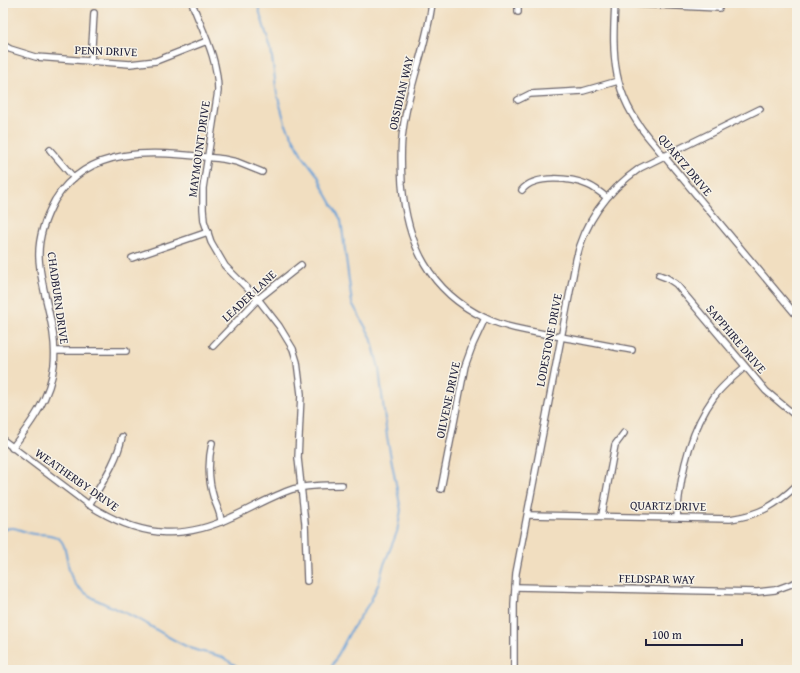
<svg xmlns="http://www.w3.org/2000/svg" width="800" height="673" viewBox="0 0 800 673" font-family="'Gentium Book Plus',serif">
<rect width="100%" height="100%" fill="#f7f3e8"/>
<filter id="ink" filterUnits="userSpaceOnUse"><feTurbulence type="fractalNoise" baseFrequency=".025" numOctaves="2"/><feDisplacementMap in="SourceGraphic" scale="8" xChannelSelector="R" yChannelSelector="G"/><feConvolveMatrix kernelMatrix="1 2 1 2 8 2 1 2 1" color-interpolation-filters="sRGB"/></filter>
<filter id="wash" filterUnits="userSpaceOnUse"><feTurbulence type="fractalNoise" baseFrequency=".012" numOctaves="4" result="noise"/><feDisplacementMap in="SourceGraphic" scale="16" xChannelSelector="R" yChannelSelector="G"/><feGaussianBlur stdDeviation="0.9" result="paint"/><feColorMatrix in="noise" values="0 0 0 0 0 0 0 0 0 0 0 0 0 0 0 0 0 1.4 0 .05"/><feComposite in="paint" operator="in"/></filter>
<g filter="url(#wash)">
<rect width="100%" height="100%" fill="#f1dec0"/>
<g fill="none" stroke-linecap="round" stroke-linejoin="round">
<g stroke="#67a0d6" stroke-width="2">
<polyline points="257,3 271,50 277,94 285,123 302,155 318,176 324,190 341,220 351,296 352,303 371,337 379,369 387,437 401,510 397,532 383,567 379,583 370,602 350,632 330,670"/>
<path d="M 3,530 C 13,525 19,530 29,533 C 39,536 48,532 58,538 C 70,545 64,574 78,587 C 94,602 115,607 134,617 C 154,627 172,641 193,649 C 202,653 213,653 222,657 C 229,661 236,666 243,670"/>
</g>
</g>
</g>
<g filter="url(#ink)">
<g fill="none" stroke-linecap="round" stroke-linejoin="round">
<g stroke="#6a646a" stroke-width="8">
<g id="street">
<path d="M 192,3 C 203,32 218,59 218,91 L 203,188 L 203,209 L 204,221 L 211,242 L 225,266 L 258,299 L 279,326 L 293,349 L 297,362 L 301,394 L 298,458 L 305,523 L 307,581"/>
<path d="M 432,3 C 427,46 408,87 403,130 C 400,148 401,166 402,184 C 407,244 429,291 485,318 C 508,329 535,332 561,337 C 585,341 608,346 632,350"/>
<polyline points="518,3 518,12"/>
<path d="M 615,3 C 612,57 612,93 648,137 L 797,316"/>
<polyline points="616,3 719,8"/>
<polyline points="3,45 10,49 36,57 130,64 156,61 207,41"/>
<polyline points="91,62 94,13"/>
<polyline points="518,100 530,94 583,91 618,81"/>
<polyline points="50,150 74,178"/>
<path d="M 522,190 C 535,174 571,178 588,185 C 595,188 600,192 606,197"/>
<polyline points="132,258 208,232"/>
<polyline points="659,275 667,278 676,284 766,391 797,417"/>
<polyline points="213,346 258,299 301,265"/>
<polyline points="55,351 126,351"/>
<path d="M 3,440 L 89,505 C 137,536 180,542 232,517 C 252,508 272,496 293,489 C 309,485 326,485 342,485"/>
<path d="M 212,443 C 208,461 208,480 214,499 C 217,507 221,514 221,522"/>
<path d="M 12,448 C 32,422 50,398 54,365 C 58,328 41,294 39,258 C 38,237 45,218 55,200 C 92,140 164,153 223,159 L 237,162 L 262,172"/>
<polyline points="441,489 465,366 473,344 485,318"/>
<path d="M 89,505 C 101,484 117,462 122,437"/>
<path d="M 528,515 L 730,519 C 760,515 776,505 797,485"/>
<polyline points="602,515 615,445 624,433"/>
<path d="M 677,517 C 680,475 689,432 714,397 C 722,386 734,376 745,367"/>
<polyline points="515,587 757,592 775,590 797,582"/>
<path d="M 514,670 L 514,604 L 516,573 L 576,260 C 585,221 607,191 640,168 L 760,109"/>
</g>
</g>
<use href="#street" stroke="#fff" stroke-width="5.5"/>
</g>
</g>
<g text-anchor="middle" stroke-width="3" stroke-linejoin="round" paint-order="stroke">
<g font-size="12" fill="#22223b" stroke="#f7f3e8">
<text transform="translate(106 51) rotate(2)" y="4">PENN DRIVE</text>
<text transform="translate(401 93) rotate(-77)" y="4">OBSIDIAN WAY</text>
<text transform="translate(199 149) rotate(-82)" y="4">MAYMOUNT DRIVE</text>
<text transform="translate(685 165) rotate(50)" y="4">QUARTZ DRIVE</text>
<text transform="translate(249 296) rotate(-43)" y="4">LEADER LANE</text>
<text transform="translate(58 298) rotate(82)" y="4">CHADBURN DRIVE</text>
<text transform="translate(736 339) rotate(50)" y="4">SAPPHIRE DRIVE</text>
<text transform="translate(549 340) rotate(-79)" y="4">LODESTONE DRIVE</text>
<text transform="translate(448 400) rotate(-78)" y="4">OILVENE DRIVE</text>
<text transform="translate(77 480) rotate(35)" y="4">WEATHERBY DRIVE</text>
<text transform="translate(668 506) rotate(1)" y="4">QUARTZ DRIVE</text>
<text transform="translate(657 579) rotate(1)" y="4">FELDSPAR WAY</text>
</g>
</g>
<rect width="800" height="673" fill="none" stroke="#f7f3e8" stroke-width="16"/>
<path d="M646 639v6h96v-6" fill="none" stroke="#22223b" stroke-width="2"/>
<text x="652" y="639" font-size="12" fill="#22223b" stroke="#f7f3e8" stroke-width="3" paint-order="stroke">100 m</text>
</svg>
